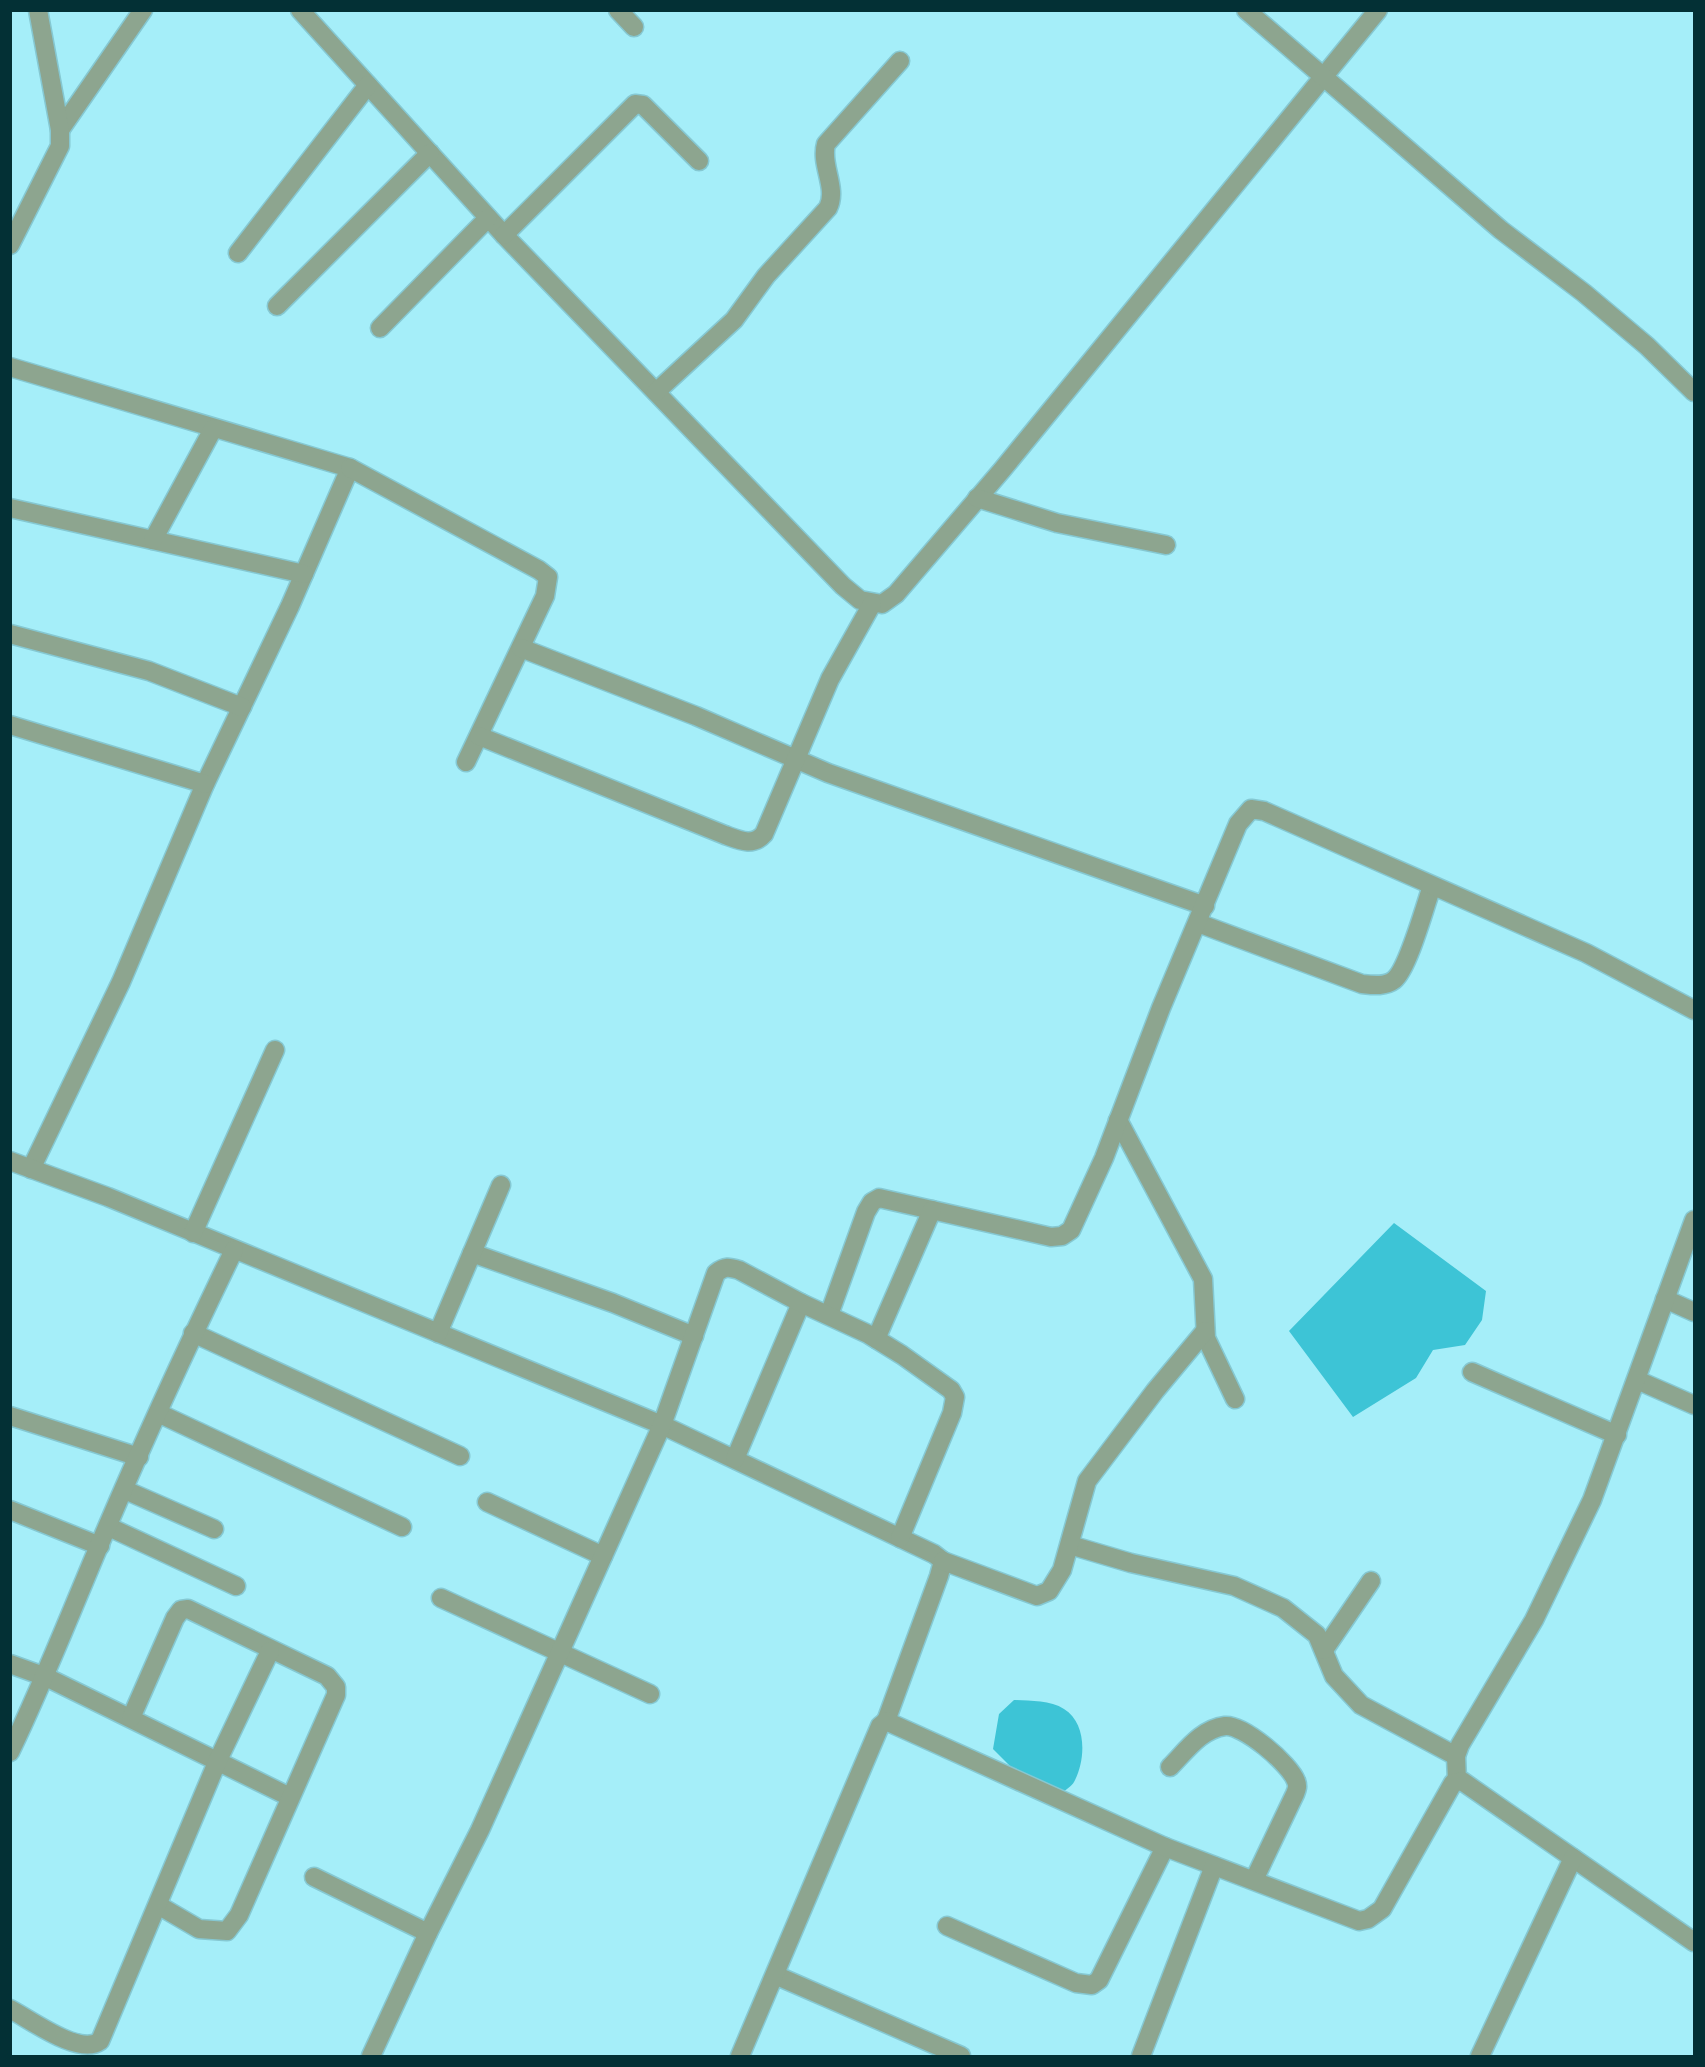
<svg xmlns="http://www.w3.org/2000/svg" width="1705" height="2067" viewBox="0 0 1705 2067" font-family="Georgia,serif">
<rect width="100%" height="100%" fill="#a5eef9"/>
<g fill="#3dc4d6">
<polygon points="1394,1223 1486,1291 1482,1320 1465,1345 1433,1350 1416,1378 1353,1417 1289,1331"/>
<path d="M 1014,1700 C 1029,1701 1050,1700 1064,1709 C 1087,1723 1086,1760 1074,1782 C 1072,1786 1065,1790 1061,1794 L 1024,1780 L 993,1749 L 999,1714 Z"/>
</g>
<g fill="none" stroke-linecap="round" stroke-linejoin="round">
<g stroke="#85c8d2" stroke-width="21">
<g id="minor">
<polyline points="300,10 504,235 843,586 860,600 882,604 896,594 1002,470 1378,10"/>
<polyline points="618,10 634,27"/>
<polyline points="1246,10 1501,230 1584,293 1647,346 1694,392"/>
<polyline points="60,130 143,10"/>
<polyline points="504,235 635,104 643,105 699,161"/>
<polyline points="10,245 60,146 60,130 38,10"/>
<polyline points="238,253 368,85"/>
<polyline points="277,306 430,153"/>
<polyline points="380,328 488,218"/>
<polyline points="10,367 350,468 290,606 205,784 121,982 31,1169"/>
<path d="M 656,392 L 734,320 L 766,276 L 828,208 C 838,188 820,165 826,144 L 900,61"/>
<polyline points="350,468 539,570 548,577 545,596 466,762"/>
<polyline points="977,498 1057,523 1166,545"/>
<polyline points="10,508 304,574"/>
<polyline points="153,540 213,429"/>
<polyline points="10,634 149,671 242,707"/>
<polyline points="521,648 696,716 828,773 1205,906"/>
<polyline points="10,725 205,784"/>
<path d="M 479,736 L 725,835 C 739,840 753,847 764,834 L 830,679 L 872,604"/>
<path d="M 1198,923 L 1362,984 C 1372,985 1385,987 1394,980 C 1408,969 1425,906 1432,886"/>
<polyline points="1118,1120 1203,1279 1206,1338 1235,1399"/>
<polyline points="10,1161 108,1197 662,1425 934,1554 943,1561 939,1576 886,1721"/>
<polyline points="193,1233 275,1050"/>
<polyline points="472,1253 613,1303 694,1336"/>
<polyline points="1665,1299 1694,1312"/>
<polyline points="829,1315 866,1212 872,1202 879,1198 1051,1237 1062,1236 1071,1230 1104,1158 1161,1008 1238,824 1251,809 1264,811 1586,953 1694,1010"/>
<polyline points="193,1333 460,1456"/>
<polyline points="438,1333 501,1185"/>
<polyline points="876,1339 932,1210"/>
<polyline points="1472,1372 1617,1435"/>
<polyline points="1637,1380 1694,1405"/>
<polyline points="158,1413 402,1527"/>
<polyline points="10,1416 139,1457"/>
<polyline points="735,1459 801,1303"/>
<polyline points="125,1490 214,1529"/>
<polyline points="487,1502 603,1556"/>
<polyline points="10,1510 100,1546"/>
<polyline points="109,1527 236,1586"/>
<polyline points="1070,1545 1131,1563 1234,1586 1283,1608 1317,1635 1334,1676 1361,1705 1456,1756"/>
<polyline points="943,1561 1037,1596 1049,1591 1062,1570 1087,1481 1155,1391 1205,1331"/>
<polyline points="441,1598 650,1694"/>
<polyline points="1324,1650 1371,1581"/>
<polyline points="10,1664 46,1677 290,1797"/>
<polyline points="131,1718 175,1618 181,1610 188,1609 327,1676 336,1687 336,1695 239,1915 227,1931 199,1929 158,1905"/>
<path d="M 10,1752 C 36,1698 58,1644 81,1589 C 128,1475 180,1361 234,1250"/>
<path d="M 1170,1767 C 1186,1751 1201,1729 1225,1726 C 1243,1724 1290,1764 1296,1781 C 1298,1786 1297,1789 1295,1794 L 1254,1880"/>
<polyline points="1457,1781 1456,1756 1460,1745 1534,1620 1592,1500 1694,1220"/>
<polyline points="314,1877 428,1933"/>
<polyline points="947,1926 1076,1983 1092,1985 1099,1980 1165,1847"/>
<polyline points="775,1975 961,2056"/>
<path d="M 10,2009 C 31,2020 79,2056 100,2041 L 218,1760 L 270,1651"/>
<path d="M 371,2056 L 428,1933 L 480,1830 L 662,1425 L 716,1273 C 725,1266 729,1267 739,1270 L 801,1303 L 868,1334 L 902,1355 L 951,1390 L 955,1397 L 952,1413 L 900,1538"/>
<polyline points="740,2056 880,1726 886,1721 1165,1847 1359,1921 1368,1919 1382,1909 1453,1783 1462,1781 1694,1942"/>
<polyline points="1141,2056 1214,1866"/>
<polyline points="1480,2056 1573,1858"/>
</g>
</g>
<use href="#minor" stroke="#8da58f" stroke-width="18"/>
</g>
<rect width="1705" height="2067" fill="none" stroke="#033035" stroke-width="24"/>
</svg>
